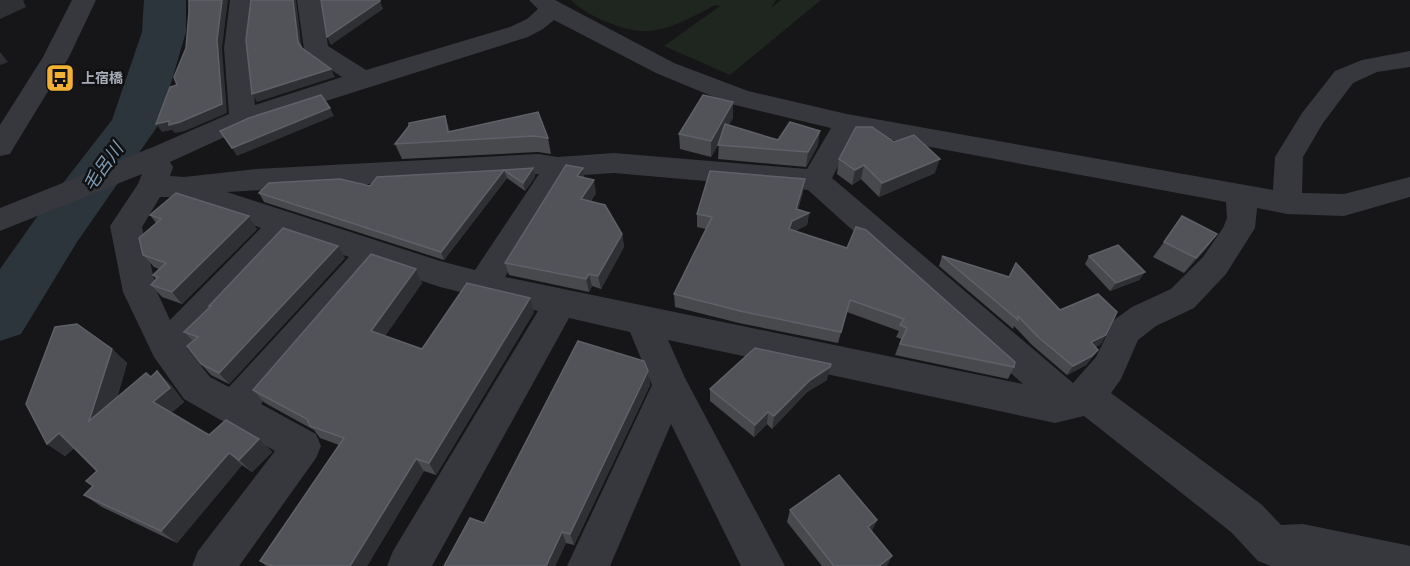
<svg xmlns="http://www.w3.org/2000/svg" width="1410" height="566" viewBox="0 0 1410 566" font-family="Barlow,'Noto Sans JP',sans-serif">
<rect width="100%" height="100%" fill="#161618"/>
<path fill="#1e261f" d="M 571,0 L 776,0 L 771,8 L 781,0 L 821,0 L 730,75 L 664,46 L 720,6 L 715,5 C 694,16 672,29 649,31 C 627,33 586,16 571,0 Z"/>
<g fill="none" stroke-linecap="round" stroke-linejoin="round">
<polygon fill="#2c353c" fill-rule="evenodd" points="144,0 186,0 186,32 159,124 77,242 21,334 0,341 0,269 39,214 112,120 142,32"/>
<g fill="#37383d" fill-rule="evenodd">
<polygon points="72,0 96,0 69,57 14,147 10,154 0,156 0,125 43,57"/>
<path d="M 230,0 L 254,0 L 248,48 L 255,105 L 342,77 L 307,54 L 304,49 L 297,0 L 321,0 L 328,46 L 366,70 L 510,27 L 527,19 L 538,9 L 529,0 L 555,0 L 674,63 L 748,91 L 847,114 L 1273,190 L 1275,157 L 1302,113 L 1335,71 L 1362,60 L 1410,51 L 1410,67 L 1377,72 L 1353,83 L 1323,123 L 1303,157 L 1302,193 L 1344,194 L 1410,177 L 1410,197 L 1344,216 L 1287,214 L 1257,208 L 1255,228 L 1226,274 L 1194,308 L 1156,326 L 1138,340 L 1121,379 L 1111,393 L 1261,504 L 1281,525 L 1303,524 L 1406,545 L 1410,546 L 1410,566 L 1271,566 L 1258,561 L 1231,532 L 1084,416 L 1055,423 L 668,340 L 685,378 L 785,566 L 741,566 L 671,424 L 610,566 L 567,566 L 652,385 L 630,332 L 569,318 L 432,566 L 387,566 L 393,551 L 538,311 L 440,287 L 378,266 L 261,404 L 316,434 L 321,446 L 316,458 L 239,566 L 192,566 L 198,551 L 275,451 L 184,399 L 154,357 L 123,292 L 110,226 L 138,184 L 142,174 L 0,231 L 0,208 L 153,147 L 229,114 L 224,48 ZM 554,20 L 656,73 L 731,104 L 831,128 L 807,169 L 614,153 L 558,157 L 538,154 L 256,169 L 184,177 L 170,176 L 173,167 L 170,162 L 253,124 L 528,37 L 543,29 ZM 855,133 L 1226,202 L 1227,218 L 1223,228 L 1203,257 L 1171,289 L 1132,307 L 1114,320 L 1096,357 L 1073,383 L 832,178 ZM 614,173 L 808,190 L 1023,384 L 505,277 L 567,176 ZM 539,174 L 475,270 L 440,261 L 227,192 ZM 160,197 L 179,197 L 261,228 L 170,320 L 157,292 L 142,227 ZM 290,237 L 349,257 L 229,387 L 210,377 L 187,348 Z"/>
</g>
</g>
<g fill="#47494d">
<polygon points="733,102 733,118 728,125 778,140 818,145 806,167 718,159 719,143 711,157 680,149 679,134"/>
<polygon points="538,112 548,138 551,154 538,152 402,159 395,144"/>
<polygon points="839,159 935,173 879,197 861,179 852,185 837,174"/>
<polygon points="533,168 535,177 525,191 507,178 444,260 264,202 259,193 370,186 377,177"/>
<polygon points="583,168 584,177 596,193 591,201 622,234 624,247 601,289 592,286 589,292 509,275 505,263"/>
<polygon points="803,192 798,209 809,213 807,225 795,231 1014,367 1008,379 895,355 901,339 896,337 899,331 847,312 838,343 739,323 675,307 674,294 706,229 697,227 697,214"/>
<polygon points="150,215 257,229 182,304 162,297 151,285 156,279 153,275 159,269 154,267 143,255 156,223"/>
<polygon points="1217,234 1206,249 1184,273 1153,257 1164,242"/>
<polygon points="942,256 1060,310 1106,335 1100,345 1095,347 1098,350 1086,365 1067,375 1032,345 1014,326 1013,329 939,266"/>
<polygon points="1089,256 1145,272 1139,280 1110,291 1085,264"/>
<polygon points="345,258 229,384 211,375 201,364 193,341 184,332 210,307 209,306"/>
<polygon points="416,269 422,283 385,336 422,349 534,312 436,475 424,471 367,566 266,566 260,561 339,445 320,438 314,430 265,403 253,390"/>
<polygon points="112,349 127,363 117,398 151,377 171,385 184,402 171,413 209,435 259,439 272,452 252,472 242,465 177,543 102,507 84,495 93,486 97,471 74,448 65,456 47,444"/>
<polygon points="648,371 650,385 574,545 566,543 555,566 484,523"/>
<polygon points="827,380 807,392 772,429 767,424 754,437 710,401 710,389"/>
<polygon points="790,510 877,520 871,532 887,566 822,566 787,522"/>
</g>
<g fill="#2f3033">
<polygon points="0,0 23,0 26,7 0,19"/>
<polygon points="222,0 228,0 222,48 227,113 185,131 175,133 172,130 162,132 156,124"/>
<polygon points="293,0 296,0 302,50 298,42"/>
<polygon points="380,1 383,9 331,45 327,37"/>
<polygon points="0,52 8,62 0,65"/>
<polygon points="331,69 335,77 257,102 252,94"/>
<polygon points="733,102 733,118 711,157 711,141"/>
<polygon points="330,108 334,116 237,156 232,148"/>
<polygon points="445,116 450,131 448,132"/>
<polygon points="820,131 818,145 806,167 808,152"/>
<polygon points="940,159 935,173 879,197 882,183"/>
<polygon points="864,165 861,179 852,185 855,170"/>
<polygon points="533,168 535,177 525,191 523,183"/>
<polygon points="583,168 585,181 577,176"/>
<polygon points="504,170 507,178 444,260 441,252"/>
<polygon points="805,179 803,192 795,220 809,213 807,225 790,234 789,229"/>
<polygon points="594,180 596,193 584,212 581,199"/>
<polygon points="249,216 257,229 182,304 172,292"/>
<polygon points="622,234 624,247 601,289 598,276"/>
<polygon points="1217,234 1206,249 1184,273 1196,258"/>
<polygon points="338,246 345,258 229,384 219,373"/>
<polygon points="416,269 422,283 379,345 371,331"/>
<polygon points="1145,272 1139,280 1110,291 1116,283"/>
<polygon points="589,274 592,286 589,292 586,279"/>
<polygon points="530,298 534,312 436,475 429,463"/>
<polygon points="1106,335 1100,345 1085,351 1091,342"/>
<polygon points="112,349 127,363 106,434 89,421"/>
<polygon points="1098,350 1086,365 1067,375 1073,366"/>
<polygon points="831,364 827,380 807,392 772,429 774,416 810,380"/>
<polygon points="157,371 171,385 184,402 167,416 153,402"/>
<polygon points="648,371 650,385 574,545 570,534"/>
<polygon points="768,412 767,424 754,437 755,425"/>
<polygon points="59,433 77,446 65,456 47,444"/>
<polygon points="259,439 272,452 252,472 239,460"/>
<polygon points="229,453 242,465 177,543 161,531"/>
<polygon points="416,459 424,471 367,566 350,566"/>
<polygon points="877,520 872,531 863,538 868,527"/>
<polygon points="562,532 566,543 555,566 546,566"/>
<polygon points="892,556 887,566 879,566"/>
</g>
<g fill="#525359" stroke="#5f6168" stroke-width="1.5">
<polygon points="189,0 222,0 217,40 222,104 180,122 169,125 169,121 156,124 170,87 177,85 174,77 186,48 189,12"/>
<polygon points="251,0 293,0 298,42 302,48 331,69 252,94 246,40"/>
<polygon points="321,0 379,0 380,1 327,37"/>
<polygon points="321,95 330,108 232,148 220,131 249,118"/>
<polygon points="703,95 733,102 711,141 679,134"/>
<polygon points="538,112 548,138 534,136 395,144 409,126 409,123 445,116 448,132"/>
<polygon points="790,122 820,131 808,152 718,145 725,124 778,140"/>
<polygon points="856,127 872,127 894,142 914,135 940,159 882,183 864,165 855,170 839,159"/>
<polygon points="566,165 583,168 577,176 594,180 581,199 605,205 622,234 598,276 589,274 586,279 505,263"/>
<polygon points="533,168 523,183 504,170"/>
<polygon points="504,170 441,252 259,193 269,183 340,179 370,186 377,177"/>
<polygon points="710,171 805,179 796,209 809,213 792,221 789,229 847,248 856,227 866,230 1015,362 1014,367 900,344 907,328 900,325 904,319 850,300 841,332 740,311 674,294 712,217 697,214"/>
<polygon points="176,193 249,216 172,292 151,285 158,277 153,275 166,263 143,255 139,238 161,219 150,215"/>
<polygon points="1182,216 1217,234 1196,258 1164,242"/>
<polygon points="283,228 338,246 219,373 201,364 187,346 198,337 184,332 211,306 209,306"/>
<polygon points="1118,245 1145,272 1116,283 1089,256"/>
<polygon points="371,254 416,269 371,331 422,349 467,283 530,298 429,463 416,459 350,566 273,566 260,561 344,438 310,426 307,419 253,390"/>
<polygon points="942,256 1009,277 1016,263 1060,310 1098,294 1117,312 1106,335 1091,342 1098,350 1092,356 1073,366 1037,336 1018,316 1018,320"/>
<polygon points="77,324 112,349 89,421 146,373 151,377 157,371 170,388 153,402 209,435 226,420 259,439 239,460 229,453 161,531 84,495 93,486 86,481 97,471 59,433 47,444 26,404 55,327"/>
<polygon points="578,341 644,361 648,371 570,534 562,532 546,566 444,566 470,518 484,523"/>
<polygon points="755,348 831,364 830,367 810,380 774,416 768,412 755,425 710,389"/>
<polygon points="839,475 877,520 868,527 892,556 879,566 834,566 790,510"/>
</g>
<defs>
<g id="bus-square" transform="scale(1.5)"><rect x="-9" y="-9" width="18" height="18" rx="4" fill="#f2b134" stroke="#111113"/><path d="M-5-6H5V4H4V6H2V4H-2V6H-4V4H-5ZM-3.5-4V0h7V-4ZM-3.5 1.2v1.5H-2V1.2ZM2 1.2v1.5H3.5V1.2Z" fill="#111"/></g>
</defs>
<g fill-rule="evenodd">
<use href="#bus-square" x="60" y="78"/>
</g>
<g text-anchor="middle" stroke-width="5" stroke-linejoin="round" paint-order="stroke">
<g font-size="14" font-weight="bold" fill="#a8adb8" stroke="#111113" text-anchor="start">
<text x="81" y="83">上宿橋</text>
</g>
<g font-size="18" font-style="italic" fill="#7f9bb3" stroke="#111113">
<text transform="translate(103 167) rotate(-54)" y="6">毛呂川</text>
</g>
</g>
</svg>
